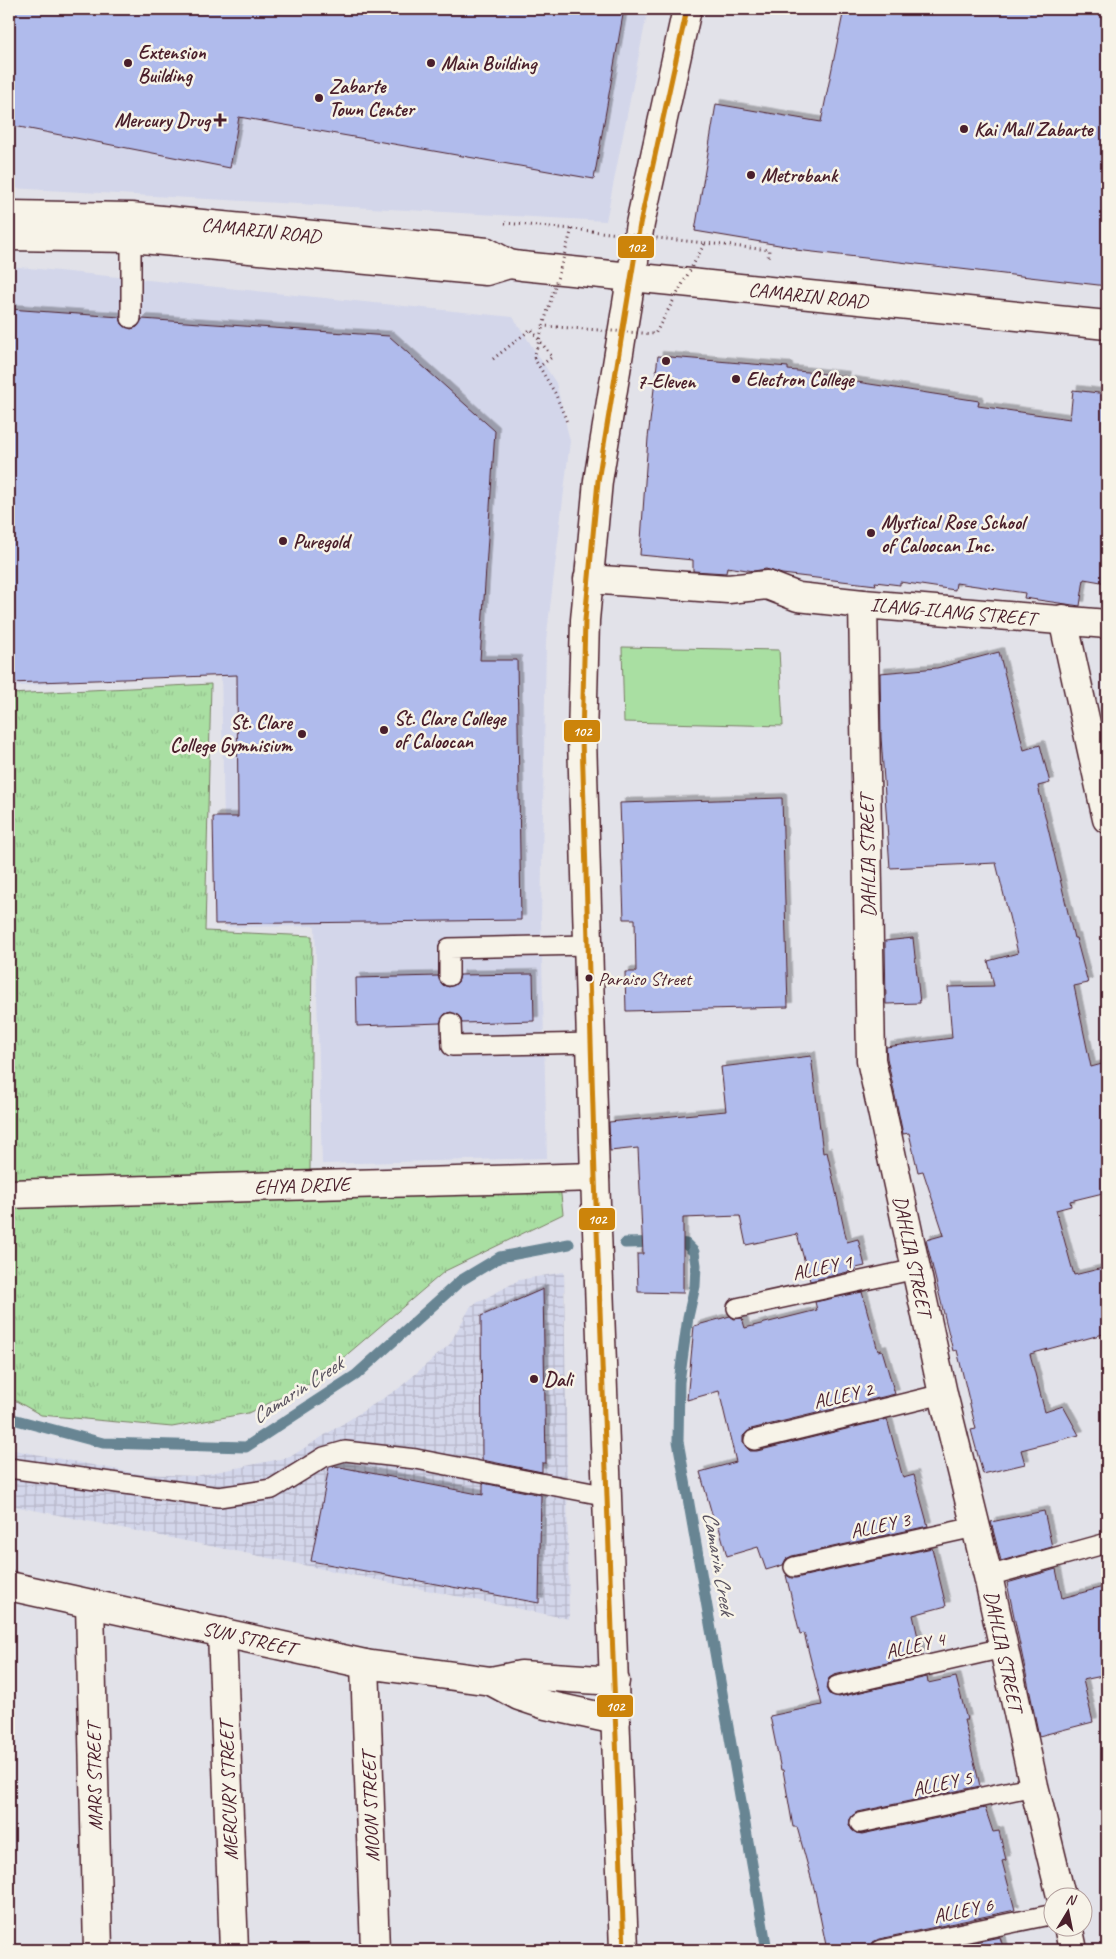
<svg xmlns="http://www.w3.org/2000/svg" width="1116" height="1959" viewBox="0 0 1116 1959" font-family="Caveat,sans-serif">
<defs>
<pattern id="industrial-grid" width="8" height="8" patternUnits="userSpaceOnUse" patternTransform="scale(1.25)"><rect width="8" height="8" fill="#d3d6ea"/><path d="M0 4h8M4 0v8" fill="none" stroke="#b7b7c9"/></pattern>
<pattern id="grass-tufts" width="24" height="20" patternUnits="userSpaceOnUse" patternTransform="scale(1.25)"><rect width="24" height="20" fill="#a9dfa2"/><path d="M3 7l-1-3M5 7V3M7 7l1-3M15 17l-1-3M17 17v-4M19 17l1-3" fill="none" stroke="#93bf8c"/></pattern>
<filter id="shadow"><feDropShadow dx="4.5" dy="-4.5" stdDeviation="0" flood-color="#0004"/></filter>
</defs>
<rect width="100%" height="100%" fill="#e2e2e9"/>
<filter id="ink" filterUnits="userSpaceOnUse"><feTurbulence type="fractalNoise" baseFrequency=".02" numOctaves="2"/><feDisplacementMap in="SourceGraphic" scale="10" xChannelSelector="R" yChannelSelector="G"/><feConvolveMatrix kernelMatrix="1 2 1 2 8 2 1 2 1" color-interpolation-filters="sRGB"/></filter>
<g filter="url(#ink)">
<g fill="#d3d6ea">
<polygon points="9,9 648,9 606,221 9,188"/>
<polygon points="9,266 513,317 556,383 570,441 546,641 541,920 547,1158 322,1164 315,926 226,927 221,669 9,687"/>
</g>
<polygon fill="url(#industrial-grid)" points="564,1272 569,1619 9,1505 9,1449 139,1474 196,1476 290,1457 398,1389 449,1345 471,1306 519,1280"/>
<polygon fill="url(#grass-tufts)" stroke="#7a7f66" points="211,684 205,931 312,936 310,1170 558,1166 563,1214 445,1271 316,1381 248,1413 172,1427 41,1415 9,1397 9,694"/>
<polygon fill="#a9dfa2" stroke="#7a7f66" points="622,647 779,650 783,726 624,722"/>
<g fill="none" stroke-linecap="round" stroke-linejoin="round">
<g stroke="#678593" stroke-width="11">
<polyline points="625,1243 672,1242 686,1244 694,1252 696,1265 695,1286 688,1317 679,1382 678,1441 767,1950"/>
<polyline points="9,1418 103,1443 246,1447 356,1375 460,1281 500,1257 569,1244"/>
</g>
</g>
<g fill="#b0bbec" stroke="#4a1f2b" filter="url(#shadow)">
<polygon points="9,9 624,9 594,179 239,117 230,168 9,125"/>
<polygon points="844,9 1107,9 1107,286 796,250 797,248 695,231 716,104 821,122"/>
<polygon points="9,309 120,317 122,324 131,329 137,327 142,319 389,336 495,431 480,660 517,660 521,920 215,924 213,817 238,817 237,675 9,683"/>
<polygon points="658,356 788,367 788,370 845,376 844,380 979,401 978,406 1070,419 1073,390 1107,394 1107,583 1084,579 1080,606 1024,598 1025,593 956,583 955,590 900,582 900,585 875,582 876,585 782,574 766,569 754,571 727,567 726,573 693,571 693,560 640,555 648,438"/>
<polygon points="999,652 1024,750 1040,745 1050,783 1038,786 1074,938 1076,938 1088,983 1074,986 1091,1067 1102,1064 1107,1082 1107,1192 1070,1201 1071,1206 1056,1210 1074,1275 1107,1267 1107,1333 1030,1354 1045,1412 1063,1406 1079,1435 1021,1450 1025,1464 983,1474 971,1430 976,1429 957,1350 953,1351 926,1240 944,1235 923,1171 918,1172 909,1133 903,1134 887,1058 886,1047 952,1038 948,987 994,986 988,961 1018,953 996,863 890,868 881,737 880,673 937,668"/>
<polygon points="782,798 788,1007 626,1011 625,972 636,972 635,919 624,919 620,803"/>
<polygon points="913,938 920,1003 886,1004 885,941"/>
<polygon points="533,974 534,1021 462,1023 460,1017 451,1012 445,1014 440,1023 357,1026 356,978 438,976 443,985 449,987 458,982 460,975"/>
<polygon points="811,1056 823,1153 827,1152 847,1242 858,1239 865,1266 856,1268 856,1270 810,1281 797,1234 746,1245 740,1216 683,1218 683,1293 638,1292 637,1254 643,1254 638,1148 610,1151 609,1122 726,1111 721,1067"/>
<polygon points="543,1289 546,1463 542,1463 542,1472 482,1460 481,1316"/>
<polygon points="862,1292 878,1351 882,1350 895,1394 751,1429 743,1436 743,1443 750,1451 757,1451 887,1419 903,1478 914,1475 928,1526 792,1556 786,1559 783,1565 766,1570 758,1547 727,1556 717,1520 714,1521 700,1472 736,1462 719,1391 687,1400 694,1326 730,1316 734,1319 742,1318 745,1328 817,1310 815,1302"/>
<polygon points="335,1466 483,1495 483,1483 541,1495 539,1603 311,1561 329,1467"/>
<polygon points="1044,1511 1052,1547 1001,1561 991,1522"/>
<polygon points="932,1548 946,1606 913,1615 922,1655 834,1675 829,1678 826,1688 829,1694 839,1697 927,1677 928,1683 956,1677 967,1720 964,1720 980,1786 858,1812 850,1819 849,1826 856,1833 862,1834 985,1808 993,1832 999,1831 1006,1860 1002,1861 1015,1910 879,1939 873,1942 870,1950 827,1950 815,1892 797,1827 793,1827 783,1770 781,1770 770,1716 822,1705 804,1633 800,1634 786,1575 791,1578 796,1578"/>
<polygon points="1056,1569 1062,1598 1107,1586 1107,1675 1083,1680 1093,1722 1039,1736 1007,1583"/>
<polygon points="1000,1937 1004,1950 935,1950"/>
</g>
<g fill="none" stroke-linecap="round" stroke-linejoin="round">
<g stroke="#4a1f2b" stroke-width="22">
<g id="service">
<polyline points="131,238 131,318"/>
<polyline points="449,976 449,948 589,945"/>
<polyline points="451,1023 452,1046 592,1043"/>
<polyline points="737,1308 916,1269"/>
<polyline points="754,1440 943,1394"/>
<polyline points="9,1468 219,1497 272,1489 324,1457 345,1451 416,1459 608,1496"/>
<polyline points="794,1567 975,1527"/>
<polyline points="988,1576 1107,1543"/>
<polyline points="837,1686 1003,1648"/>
<polyline points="860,1823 1034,1786"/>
<polyline points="881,1950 1054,1914"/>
</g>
</g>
<g stroke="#4a1f2b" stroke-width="31">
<g id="minor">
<polyline points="588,579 728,589 767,585 798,597 863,604 1107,624"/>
<polyline points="863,604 871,1060 943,1394 988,1576 1034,1786 1061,1896"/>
<polyline points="1063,619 1107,819"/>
<polyline points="9,1194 595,1177"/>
<polyline points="9,1586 365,1664 491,1681 521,1675 615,1681"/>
<polyline points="90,1604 98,1950"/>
<polyline points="222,1632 234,1950"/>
<polyline points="365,1664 375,1950"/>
<polyline points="491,1681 519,1696 546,1705 616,1720"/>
<polyline points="1068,1926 1073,1950"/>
</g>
</g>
<g stroke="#4a1f2b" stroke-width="31">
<g id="secondary">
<polyline points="9,215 131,217 487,252 509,264 522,266 1107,325"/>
<polyline points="9,236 131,238 486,271 509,264"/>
<polyline points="624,1950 595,1177 582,738 585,620 598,481 640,224 687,9"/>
</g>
</g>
<g stroke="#4a1f2b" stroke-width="3" stroke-dasharray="1 4" stroke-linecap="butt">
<polyline points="505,223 572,229"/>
<polyline points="705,243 769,250 768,258"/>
<polyline points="534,358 555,393 567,422"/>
<polyline points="493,359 531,329 552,357 539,367"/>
</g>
<use href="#service" stroke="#f7f3e8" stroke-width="19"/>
<use href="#minor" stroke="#f7f3e8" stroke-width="28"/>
<use href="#secondary" stroke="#f7f3e8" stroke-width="28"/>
<g stroke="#4a1f2b" stroke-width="3" stroke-dasharray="1 4" stroke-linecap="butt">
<polygon points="572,229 705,243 655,334 543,326"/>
<polyline points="534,358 543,326"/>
</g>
<g stroke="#f7f3e8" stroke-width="9">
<polyline id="bus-1" points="624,1950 595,1177 582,738 585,620 598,481 640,224 687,9"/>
</g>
<use href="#bus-1" stroke="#cc840b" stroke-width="5"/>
</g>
</g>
<g fill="#4a1f2b" stroke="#f7f3e8" stroke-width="2">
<circle cx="128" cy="63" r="5"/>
<circle cx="431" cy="63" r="5"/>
<circle cx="319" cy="98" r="5"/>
<path d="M217.5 112.5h5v5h5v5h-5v5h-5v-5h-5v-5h5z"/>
<circle cx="964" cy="129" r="5"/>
<circle cx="751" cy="175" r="5"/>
<circle cx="666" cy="361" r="5"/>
<circle cx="736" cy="379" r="5"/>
<circle cx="871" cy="533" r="5"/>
<circle cx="283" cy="541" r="5"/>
<circle cx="384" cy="730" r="5"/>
<circle cx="302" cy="734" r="5"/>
<circle cx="589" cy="978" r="4.5"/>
<circle cx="534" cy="1379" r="5"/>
</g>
<g text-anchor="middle" stroke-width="5" stroke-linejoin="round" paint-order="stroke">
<g font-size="19" fill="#4a1f2b" stroke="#f7f3e8" text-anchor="start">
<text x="598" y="985">Paraiso Street</text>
</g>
<g font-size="20" font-weight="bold" fill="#4a1f2b" stroke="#f7f3e8" text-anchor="start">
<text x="138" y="59">Extension<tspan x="138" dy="23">Building</tspan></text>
<text x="441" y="70">Main Building</text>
<text x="329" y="93">Zabarte<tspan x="329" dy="23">Town Center</tspan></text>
<text x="210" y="127" text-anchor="end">Mercury Drug</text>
<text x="974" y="136">Kai Mall Zabarte</text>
<text x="761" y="182">Metrobank</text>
<text x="746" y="386">Electron College</text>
<text x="666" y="388" text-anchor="middle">7-Eleven</text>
<text x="881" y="529">Mystical Rose School<tspan x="881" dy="23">of Caloocan Inc.</tspan></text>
<text x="293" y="548">Puregold</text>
<text x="394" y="725">St. Clare College<tspan x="394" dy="23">of Caloocan</tspan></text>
<text x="292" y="729" text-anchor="end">St. Clare<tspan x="292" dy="23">College Gymnisium</tspan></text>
<text x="544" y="1386">Dali</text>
</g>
<g font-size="20" fill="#4a1f2b" stroke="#f7f3e8">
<text transform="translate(261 230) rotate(6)" y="7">CAMARIN ROAD</text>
<text transform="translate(808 295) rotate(6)" y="7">CAMARIN ROAD</text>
<text transform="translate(953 611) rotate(5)" y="7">ILANG-ILANG STREET</text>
<text transform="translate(867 856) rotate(-91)" y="7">DAHLIA STREET</text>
<text transform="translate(302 1185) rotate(-2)" y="7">EHYA DRIVE</text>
<text transform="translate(913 1256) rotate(78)" y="7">DAHLIA STREET</text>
<text transform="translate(822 1267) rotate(-12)" y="7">ALLEY 1</text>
<text transform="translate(843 1395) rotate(-13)" y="7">ALLEY 2</text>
<text transform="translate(880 1525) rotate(-12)" y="7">ALLEY 3</text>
<text transform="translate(249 1638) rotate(13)" y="7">SUN STREET</text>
<text transform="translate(915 1645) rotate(-13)" y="7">ALLEY 4</text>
<text transform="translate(1004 1651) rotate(78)" y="7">DAHLIA STREET</text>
<text transform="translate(94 1777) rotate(-91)" y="7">MARS STREET</text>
<text transform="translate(942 1783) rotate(-12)" y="7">ALLEY 5</text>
<text transform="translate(228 1791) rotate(-92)" y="7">MERCURY STREET</text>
<text transform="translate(370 1807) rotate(-92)" y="7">MOON STREET</text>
<text transform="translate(963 1910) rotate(-12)" y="7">ALLEY 6</text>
</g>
<g font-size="21" font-style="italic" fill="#59525f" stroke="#f7f3e8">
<text transform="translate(297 1390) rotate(-33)" y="7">Camarin Creek</text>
<text transform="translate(719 1563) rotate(80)" y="7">Camarin Creek</text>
</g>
</g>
<g stroke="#f7f3e8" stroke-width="2">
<rect x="617" y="235" width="38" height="24" rx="5" fill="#cc840b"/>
<rect x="563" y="719" width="38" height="24" rx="5" fill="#cc840b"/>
<rect x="578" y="1207" width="38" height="24" rx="5" fill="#cc840b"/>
<rect x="596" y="1694" width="38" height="24" rx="5" fill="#cc840b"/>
</g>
<g font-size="14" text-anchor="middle" font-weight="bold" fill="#fff">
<text x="636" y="252">102</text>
<text x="582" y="736">102</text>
<text x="597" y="1224">102</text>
<text x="615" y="1711">102</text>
</g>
<rect width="1116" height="1959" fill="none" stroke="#f7f3e8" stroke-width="30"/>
<rect x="15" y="15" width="1086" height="1929" fill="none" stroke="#4a1f2b" stroke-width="2" filter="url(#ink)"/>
<g transform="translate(1068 1912) rotate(10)"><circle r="24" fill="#f7f3e8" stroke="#b29e9c"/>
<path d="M0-4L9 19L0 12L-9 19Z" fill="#4a1f2b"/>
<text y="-8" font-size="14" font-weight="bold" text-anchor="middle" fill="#4a1f2b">N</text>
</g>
</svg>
